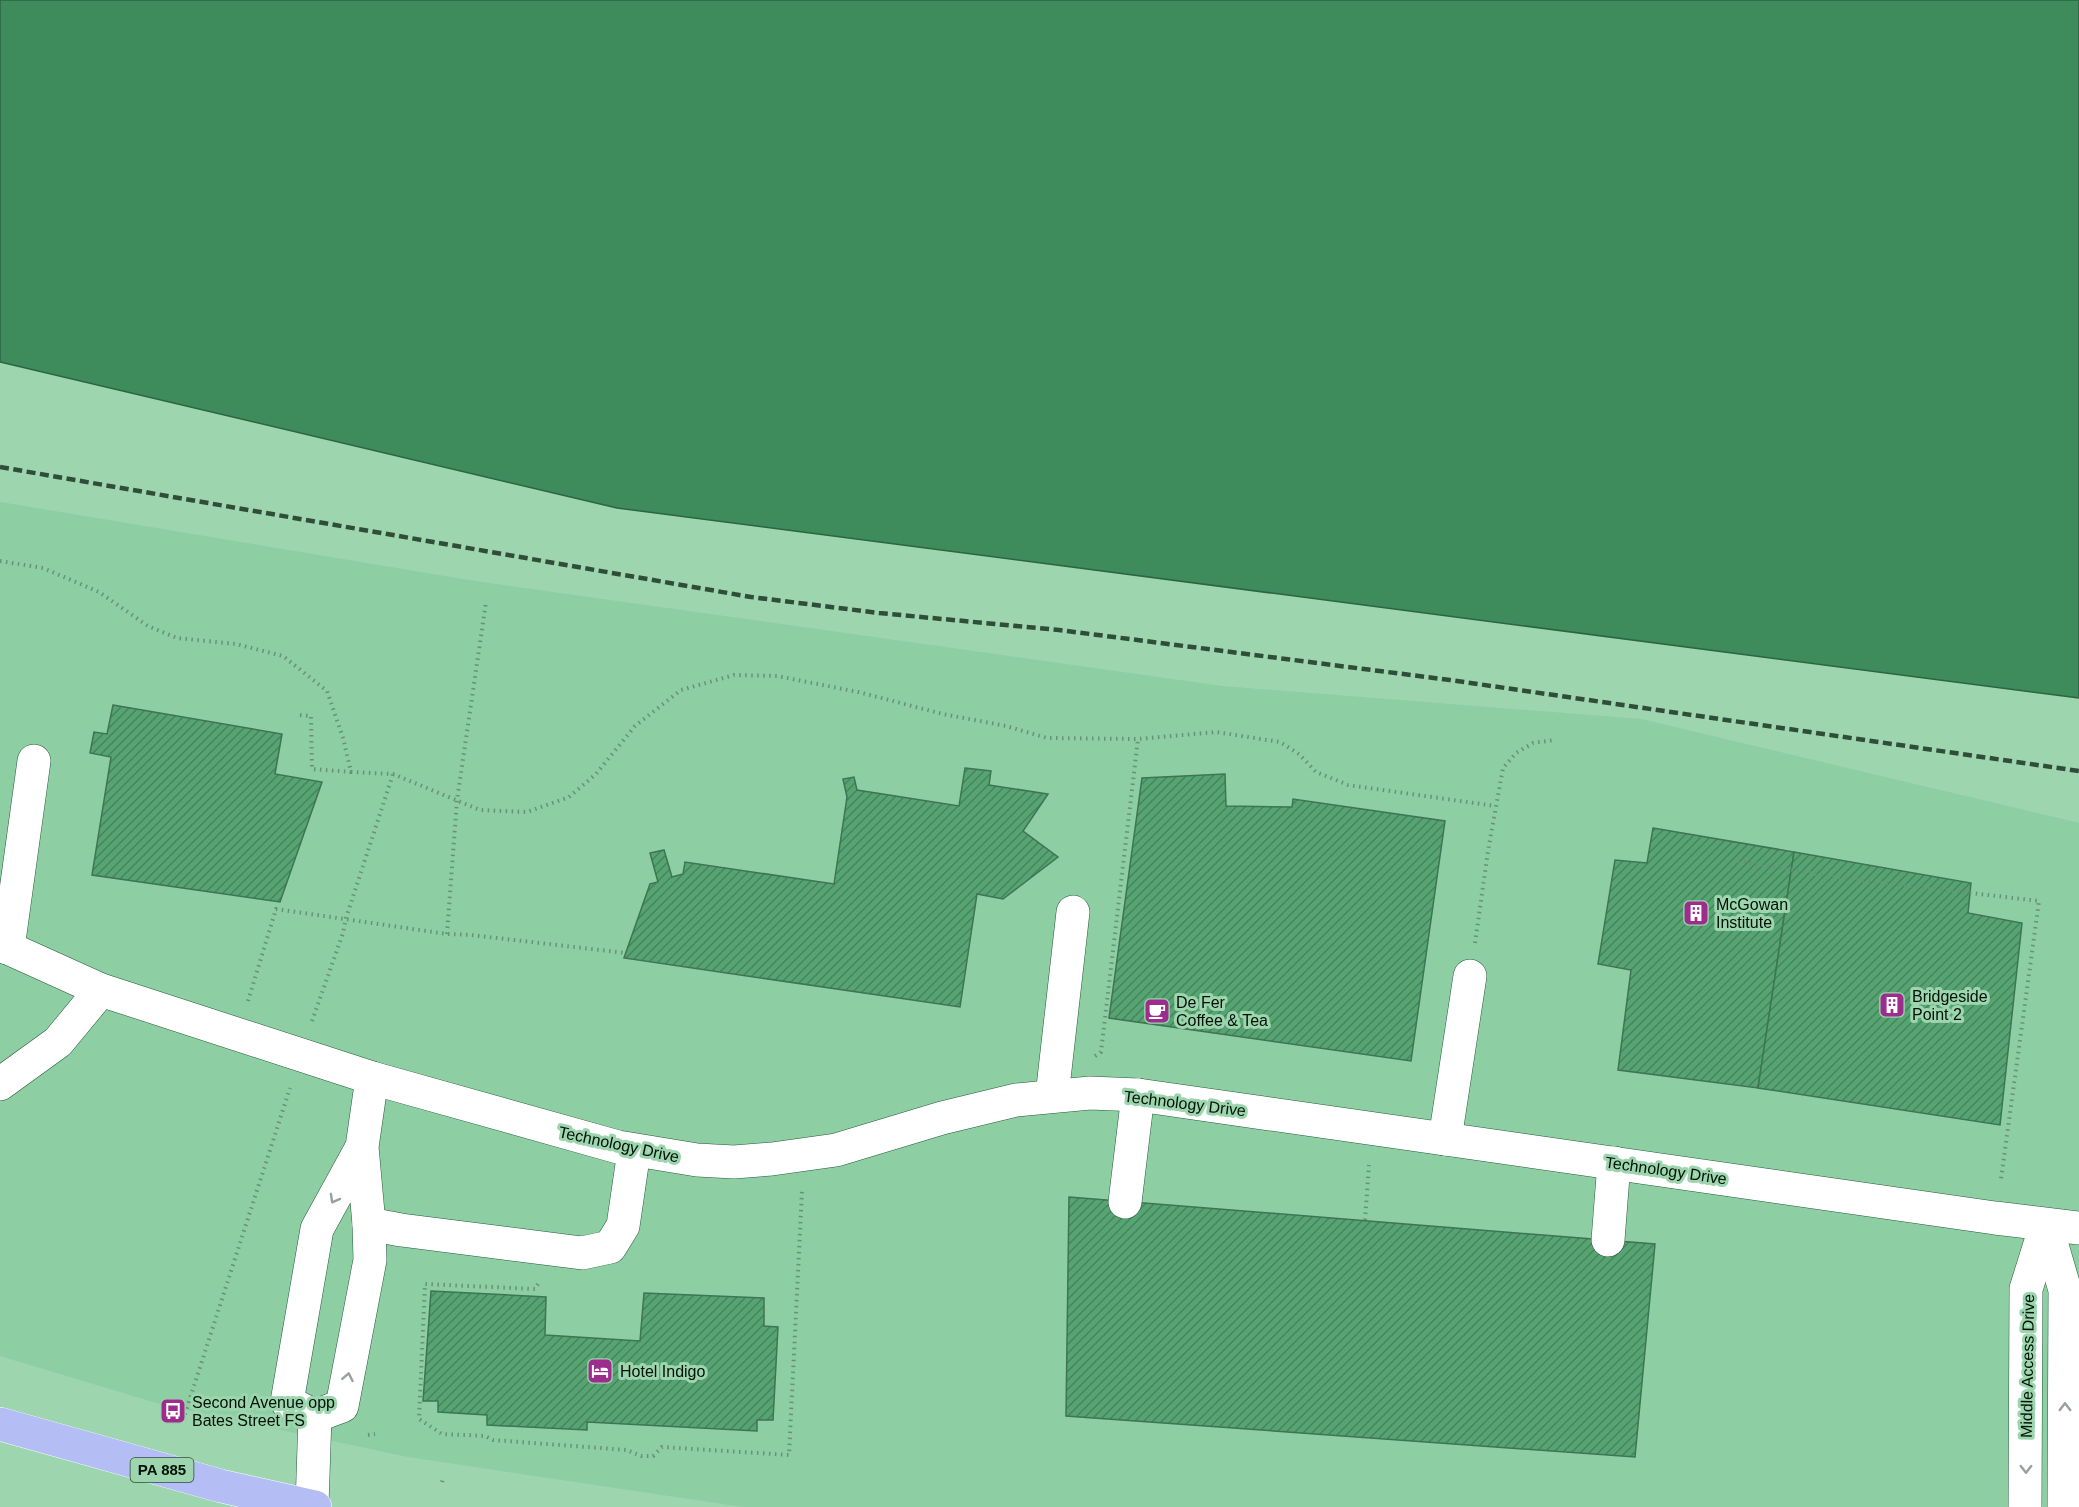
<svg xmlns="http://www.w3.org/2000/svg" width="2079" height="1507" viewBox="0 0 2079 1507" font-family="Arial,sans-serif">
<defs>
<pattern id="building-hatch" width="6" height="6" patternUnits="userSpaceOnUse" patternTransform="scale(1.5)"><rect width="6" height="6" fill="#57a473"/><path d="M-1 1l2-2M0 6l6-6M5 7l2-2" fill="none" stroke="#46845c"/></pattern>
</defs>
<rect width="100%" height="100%" fill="#9cd5ae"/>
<polygon fill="#8dcea2" points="0,502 475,581 1222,686 1641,719 2079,823 2079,1507 743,1507 408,1457 163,1405 0,1356"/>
<polygon fill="#3e8b5c" stroke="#2b6642" stroke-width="1.5" points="0,0 2079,0 2079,698 617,508 0,362"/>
<g fill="url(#building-hatch)" stroke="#3e7552" stroke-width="1.5">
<polygon points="113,705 282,734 275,774 322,782 280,902 92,875 111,757 90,753 94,732 107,734"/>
<polygon points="965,768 991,771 989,785 1048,794 1023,831 1058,857 1003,899 977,894 960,1007 624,958 650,884 658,882 650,853 664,850 672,877 683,874 685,862 834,884 847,797 843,779 854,777 857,790 959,806"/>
<polygon points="1225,774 1226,806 1292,807 1293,799 1445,821 1411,1061 1109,1018 1142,778"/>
<polygon points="1653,828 1794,852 1758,1088 1618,1070 1631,970 1598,964 1615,860 1647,863"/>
<polygon points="1794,852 1971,883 1968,913 2022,923 2000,1125 1758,1088"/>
<polygon points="1069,1197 1655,1244 1635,1457 1066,1416"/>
<polygon points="431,1291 546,1297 545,1335 640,1341 644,1293 764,1298 764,1326 778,1327 773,1420 757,1420 757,1431 587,1422 587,1430 487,1425 487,1415 438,1412 438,1401 423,1401"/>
</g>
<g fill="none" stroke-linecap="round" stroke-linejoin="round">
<g stroke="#245b3a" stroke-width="34">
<g id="minor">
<polyline points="0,946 8,948 101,990 372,1078 618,1147 697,1160 734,1162 772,1159 836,1150 942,1118 1016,1100 1090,1093 1138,1095 1995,1218 2079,1228"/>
<polyline points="8,948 34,761"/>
<polyline points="0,1084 58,1042 101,990"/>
<polyline points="1052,1096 1073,912"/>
<polyline points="1445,1139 1470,976"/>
<polyline points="362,1147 317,1229 287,1402 315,1416 342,1406 370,1260 369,1224 362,1147 372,1078"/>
<polyline points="1125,1202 1138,1095"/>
<polyline points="369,1224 401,1230 582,1253 610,1247 623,1226 634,1151"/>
<polyline points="2046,1225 2065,1290 2064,1507"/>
<polyline points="1608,1240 1614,1163"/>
<polyline points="312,1506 315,1416"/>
<polyline points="2025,1507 2026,1289 2046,1225"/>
</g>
</g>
<g stroke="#fff" stroke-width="34">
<polyline id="major" points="0,1424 221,1486 315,1507"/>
</g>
<g stroke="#679375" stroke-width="4" stroke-dasharray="1.5 4.5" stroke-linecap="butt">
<polyline points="0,561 43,568 99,592 148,626 177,638 236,644 283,656 327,691 343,738 351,772 393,774 480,810 527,812 569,797 596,774 635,726 681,690 734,675 777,676 858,692 943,714 1006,726 1047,738 1138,739 1216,732 1280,742 1299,754 1316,772 1348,785 1495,806"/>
<polyline points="300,715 311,716 312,769 351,772"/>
<polyline points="1738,861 1835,877 2039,901 2001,1179"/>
<polyline points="447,934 457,800 486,602"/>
<polyline points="1475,943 1488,851 1503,768 1516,753 1533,743 1554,740"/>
<polyline points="248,1001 276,909 447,934 471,935 626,953"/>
<polyline points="312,1021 343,933 346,918 393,774"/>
<polyline points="1095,1056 1101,1052 1138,739"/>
<polyline points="1365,1220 1369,1165"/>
<polyline points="538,1284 535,1289 425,1284 419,1419 442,1434 485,1436 493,1440 627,1450 641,1456 653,1456 662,1447 789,1455 802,1191"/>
<polyline points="183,1420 290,1088"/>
<polyline points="368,1435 375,1434"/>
<polyline points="442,1482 443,1477"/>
</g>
<use href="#minor" stroke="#fff" stroke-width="33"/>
<use href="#major" stroke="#b4bef5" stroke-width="33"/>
<polyline stroke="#304d39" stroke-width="4.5" stroke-dasharray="9 4.5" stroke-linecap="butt" points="0,467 751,597 879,613 1059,630 1450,680 2079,771"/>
</g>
<defs><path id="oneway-chevron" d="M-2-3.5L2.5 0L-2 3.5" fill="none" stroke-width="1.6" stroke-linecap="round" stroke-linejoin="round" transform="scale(1.5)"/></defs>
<g stroke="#99a09b">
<use href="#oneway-chevron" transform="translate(334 1199) rotate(119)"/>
<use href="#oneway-chevron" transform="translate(348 1377) rotate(-79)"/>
<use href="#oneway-chevron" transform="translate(2065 1407) rotate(-90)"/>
<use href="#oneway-chevron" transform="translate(2026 1469) rotate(90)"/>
</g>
<defs>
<g id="building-square" transform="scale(1.35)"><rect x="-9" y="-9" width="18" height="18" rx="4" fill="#9c2d8c" stroke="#9cd5ae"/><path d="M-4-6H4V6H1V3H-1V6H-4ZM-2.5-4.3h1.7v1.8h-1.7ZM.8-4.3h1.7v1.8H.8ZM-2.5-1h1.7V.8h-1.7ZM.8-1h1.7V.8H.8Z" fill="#fff"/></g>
<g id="cafe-square" transform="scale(1.35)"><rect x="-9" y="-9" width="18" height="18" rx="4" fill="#9c2d8c" stroke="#9cd5ae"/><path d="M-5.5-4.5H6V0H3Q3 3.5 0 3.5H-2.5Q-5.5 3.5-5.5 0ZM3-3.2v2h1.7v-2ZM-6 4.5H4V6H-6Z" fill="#fff"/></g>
<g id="hotel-square" transform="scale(1.35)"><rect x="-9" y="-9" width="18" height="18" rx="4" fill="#9c2d8c" stroke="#9cd5ae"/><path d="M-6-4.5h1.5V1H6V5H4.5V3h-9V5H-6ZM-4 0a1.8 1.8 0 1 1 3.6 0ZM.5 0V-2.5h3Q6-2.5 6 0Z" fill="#fff"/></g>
<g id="bus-square" transform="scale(1.35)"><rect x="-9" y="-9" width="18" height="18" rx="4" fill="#9c2d8c" stroke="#9cd5ae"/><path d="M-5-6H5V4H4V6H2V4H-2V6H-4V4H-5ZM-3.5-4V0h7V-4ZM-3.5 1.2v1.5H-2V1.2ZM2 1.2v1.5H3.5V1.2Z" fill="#fff"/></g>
</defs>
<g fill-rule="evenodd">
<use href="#building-square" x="1696" y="913"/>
<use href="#building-square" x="1892" y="1005"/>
<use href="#cafe-square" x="1157" y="1011"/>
<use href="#hotel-square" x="600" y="1371"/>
<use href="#bus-square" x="173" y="1411"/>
</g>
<g text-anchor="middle" stroke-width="6" stroke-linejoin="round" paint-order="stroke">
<rect fill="#9cd5ae" stroke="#2f4c38" stroke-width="1.5" x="130.5" y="1458" width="63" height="24" rx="4.5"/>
<g font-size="15" font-weight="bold" fill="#001105">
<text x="162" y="1475">PA 885</text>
</g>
<g font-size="16" fill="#001105" stroke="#9cd5ae" text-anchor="start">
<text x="1716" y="910">McGowan<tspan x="1716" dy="18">Institute</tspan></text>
<text x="1912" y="1002">Bridgeside<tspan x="1912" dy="18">Point 2</tspan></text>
<text x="1176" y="1008">De Fer<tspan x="1176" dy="18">Coffee &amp; Tea</tspan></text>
<text x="620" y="1377">Hotel Indigo</text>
<text x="192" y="1408">Second Avenue opp<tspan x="192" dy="18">Bates Street FS</tspan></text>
</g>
<g font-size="16" fill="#001105" stroke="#9cd5ae">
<text transform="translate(1185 1103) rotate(7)" y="6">Technology Drive</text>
<text transform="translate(619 1144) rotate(12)" y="6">Technology Drive</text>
<text transform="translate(1666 1170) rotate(8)" y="6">Technology Drive</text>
<text transform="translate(2027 1366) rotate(-89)" y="6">Middle Access Drive</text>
</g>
</g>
</svg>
